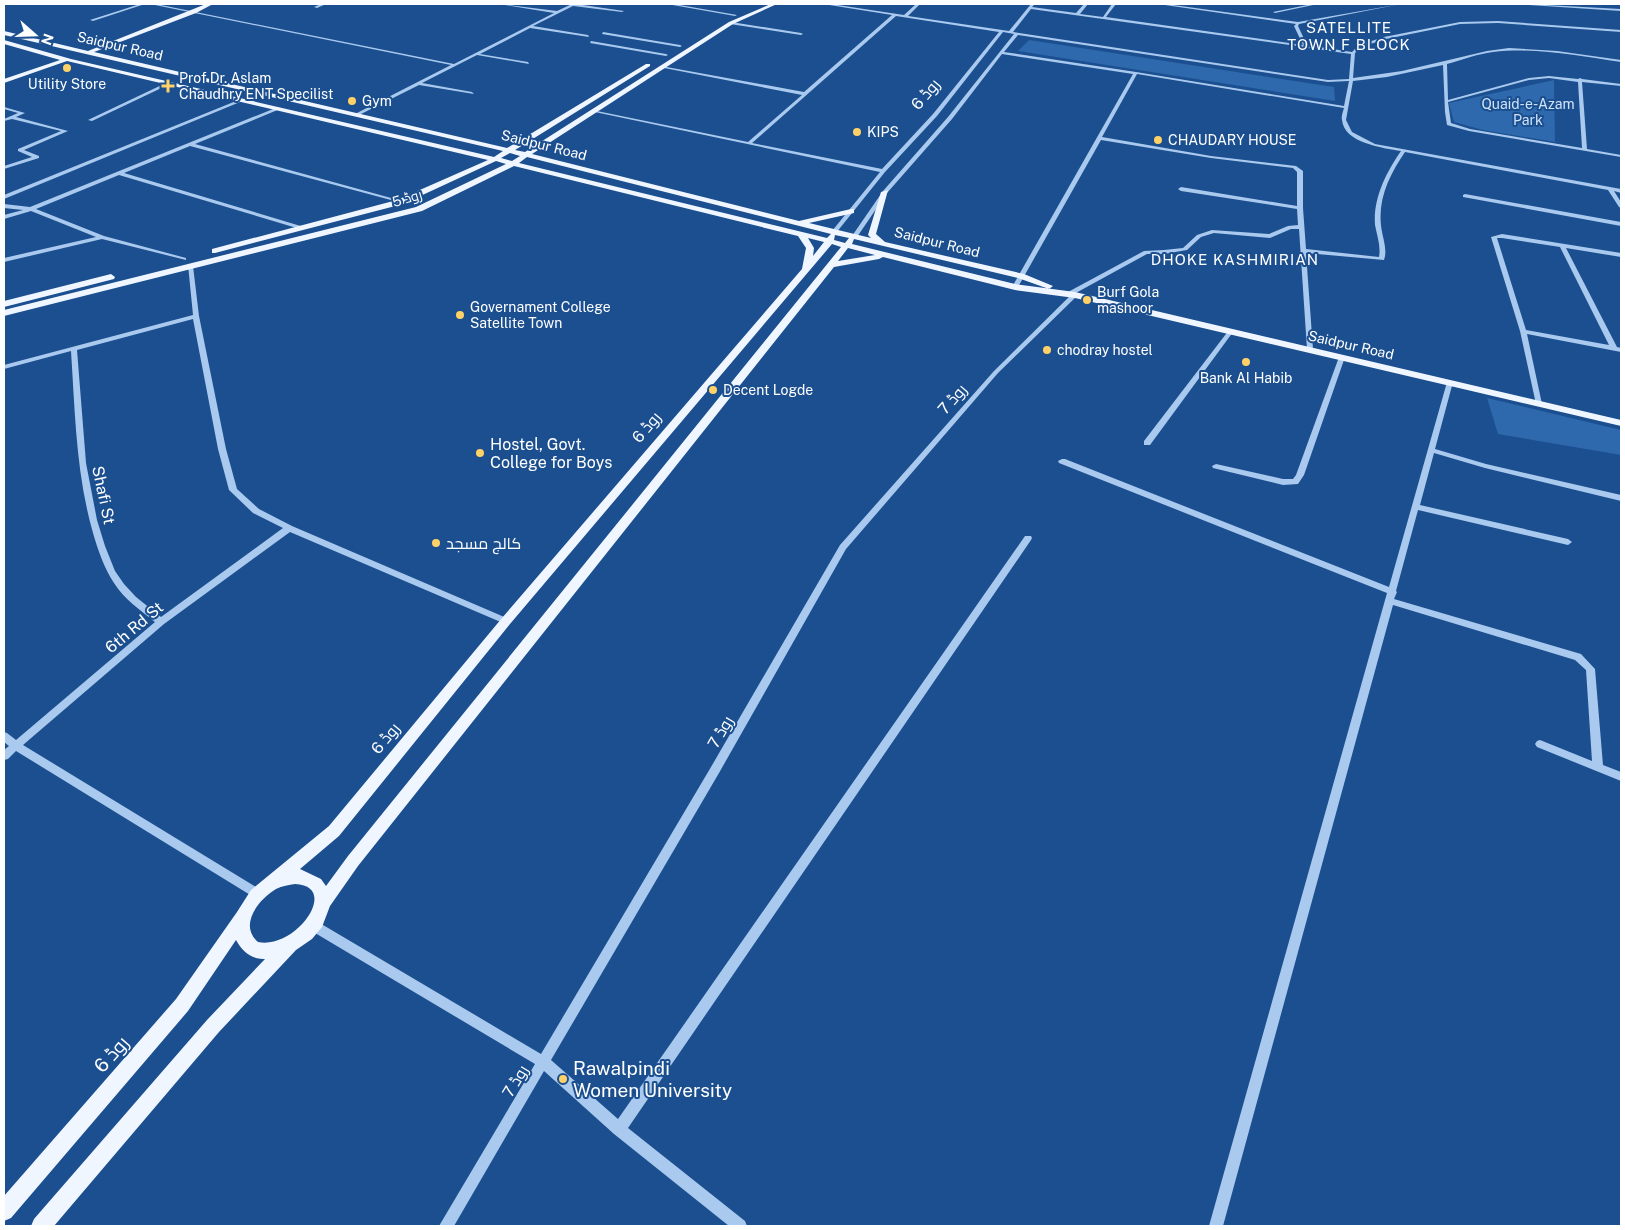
<svg xmlns="http://www.w3.org/2000/svg" width="1625" height="1230" viewBox="0 0 1625 1230" font-family="'Public Sans',Cairo,sans-serif">
<rect width="100%" height="100%" fill="#1b4f8f"/>
<g fill="#2e69ad">
<polygon points="1029,40 1334,87 1335,101 1018,51"/>
<polygon points="1554,80 1555,142 1483,130 1454,122 1449,103"/>
<polygon points="1487,398 1621,430 1621,455 1498,434"/>
</g>
<g fill="none" stroke-linecap="round" stroke-linejoin="round">
<g fill="#a9c9ee" fill-rule="evenodd">
<polygon points="140,4 145,4 93,21 90,20"/>
<polygon points="150,4 156,4 454,64 554,13 499,4 557,11 572,4 576,4 624,11 622,12 573,6 533,26 588,35 589,37 530,28 480,54 528,62 529,64 477,55 422,83 472,92 474,94 419,85 357,116 355,115 355,114 451,65"/>
<polygon points="321,4 326,4 317,8 314,7"/>
<polygon points="667,4 674,4 737,15 735,16"/>
<path d="M 823,4 L 831,4 L 904,15 L 916,4 L 920,4 L 908,16 L 1009,31 L 1031,4 L 1035,4 L 1032,7 L 1076,13 L 1084,4 L 1088,4 L 1080,14 L 1103,17 L 1112,4 L 1116,4 L 1106,17 L 1303,45 L 1294,26 L 1296,24 L 1158,4 L 1166,4 L 1298,22 L 1401,4 L 1299,24 L 1298,26 L 1307,45 L 1352,52 L 1359,45 L 1384,37 L 1460,22 L 1498,21 L 1621,30 L 1621,32 L 1498,23 L 1460,24 L 1386,39 L 1361,47 L 1355,53 L 1353,78 L 1402,71 L 1487,51 L 1509,48 L 1557,51 L 1621,60 L 1621,62 C 1579,56 1536,47 1493,52 C 1477,54 1462,60 1447,64 L 1448,100 L 1529,78 L 1549,76 L 1578,79 L 1580,78 L 1582,79 L 1621,84 L 1621,86 L 1582,82 L 1587,149 L 1621,155 L 1621,157 L 1469,131 L 1447,125 L 1445,112 L 1443,65 L 1387,77 L 1353,81 L 1346,120 L 1352,132 L 1375,144 L 1621,189 L 1621,193 L 1614,191 L 1621,202 L 1621,208 L 1619,207 L 1608,190 L 1405,152 C 1390,174 1378,198 1381,225 C 1382,237 1388,249 1384,260 L 1306,253 L 1313,349 L 1310,351 L 1307,349 L 1299,229 L 1291,229 L 1270,238 L 1214,233 L 1201,237 L 1187,250 L 1164,254 L 1147,254 L 1074,294 L 1078,295 L 998,373 L 846,549 L 719,773 L 551,1060 L 618,1119 L 1025,536 L 1031,536 L 1032,538 L 1031,540 L 628,1128 L 745,1221 L 747,1226 L 729,1226 L 614,1134 L 544,1071 L 454,1226 L 439,1226 L 535,1064 L 310,930 L 308,926 L 310,922 L 314,920 L 318,922 L 541,1054 L 711,767 L 840,545 L 994,371 L 1072,294 L 1068,294 L 1068,292 L 1144,251 L 1164,250 L 1183,248 L 1197,235 L 1212,230 L 1269,234 L 1288,226 L 1298,225 L 1297,209 L 1181,191 L 1178,189 L 1181,187 L 1297,206 L 1297,172 L 1293,168 L 1211,158 L 1101,140 L 1018,287 L 1013,288 L 1012,287 L 1133,74 L 1002,54 L 952,119 L 887,193 L 857,237 L 853,237 L 852,236 L 883,191 L 948,117 L 1014,34 L 1003,32 L 937,116 L 885,172 L 836,233 L 834,234 L 831,232 L 832,231 L 880,172 L 590,111 L 592,110 L 748,142 L 802,95 L 659,67 L 661,66 L 804,92 L 892,15 ZM 1031,9 L 1304,47 L 1306,49 L 1308,48 L 1351,54 L 1349,79 L 1328,80 L 1013,32 ZM 896,16 L 999,32 L 933,114 L 882,169 L 752,143 ZM 1018,35 L 1328,82 L 1349,81 L 1344,106 L 1136,72 L 1004,52 ZM 1137,74 L 1344,108 C 1343,111 1341,117 1342,120 C 1344,143 1383,148 1401,151 C 1386,173 1373,198 1375,225 C 1377,236 1381,246 1379,257 L 1306,249 L 1303,208 L 1303,171 L 1296,166 L 1211,156 L 1102,137 ZM 1549,78 L 1578,82 L 1582,148 L 1470,129 L 1451,123 L 1448,102 L 1529,80 Z"/>
<polygon points="1312,4 1318,4 1275,13 1273,12"/>
<polygon points="1527,4 1621,9 1621,11 1529,5"/>
<polygon points="731,22 801,33 803,34 801,35 730,24"/>
<polygon points="603,32 680,45 682,46 680,47 602,34"/>
<polygon points="591,41 666,54 668,55 666,56 590,43"/>
<polygon points="168,82 172,83 92,121 88,120"/>
<polygon points="241,99 245,100 4,199 4,195"/>
<polygon points="4,107 25,113 16,117 68,131 24,150 39,156 39,158 4,169 4,166 32,157 18,151 18,149 61,131 12,119 4,121 4,119 18,113 4,109"/>
<polygon points="278,107 280,109 195,144 402,201 402,203 190,146 124,173 304,227 304,229 300,229 119,175 36,209 104,236 186,258 186,260 102,239 4,262 4,258 96,237 31,211 4,219 4,215 23,210 4,208 4,204 30,207"/>
<polygon points="1465,194 1621,222 1621,226 1463,197 1463,195"/>
<path d="M 1502,234 L 1621,253 L 1621,257 L 1566,248 L 1617,347 L 1621,348 L 1621,352 L 1527,334 L 1542,404 L 1539,406 L 1536,404 L 1520,331 L 1491,237 ZM 1497,238 L 1502,238 L 1560,247 L 1609,345 L 1526,330 Z"/>
<path d="M 188,265 L 193,266 L 199,316 L 226,449 L 237,489 L 259,509 L 292,526 L 509,619 L 510,621 L 509,623 L 503,623 L 290,532 L 164,624 L 23,745 L 261,890 L 263,894 L 261,898 L 257,899 L 16,751 L 8,759 L 4,760 L 4,750 L 9,746 L 4,742 L 4,732 L 7,733 L 16,740 L 155,622 C 140,610 124,599 114,583 C 104,568 98,550 93,533 C 76,474 75,412 71,351 L 4,369 L 4,365 L 193,315 ZM 193,319 L 218,449 L 229,490 L 253,513 L 283,528 L 161,617 L 136,597 L 124,584 L 115,571 L 105,546 L 97,520 L 86,463 L 77,350 Z"/>
<polygon points="1231,329 1233,330 1233,332 1150,445 1144,445 1144,441 1229,330"/>
<polygon points="1342,355 1345,357 1304,475 1298,484 1283,485 1213,468 1212,466 1216,464 1283,479 1293,479 1296,475 1339,357"/>
<polygon points="1450,380 1453,382 1435,449 1486,464 1621,495 1621,501 1485,468 1434,453 1420,505 1568,539 1572,542 1568,545 1418,510 1396,591 1397,592 1394,599 1581,654 1595,669 1603,765 1621,772 1621,781 1537,747 1535,744 1537,741 1540,740 1592,761 1586,670 1575,660 1393,605 1223,1226 1209,1226 1387,593 1059,463 1058,461 1062,459 1065,459 1389,587 1447,382"/>
</g>
<g fill="#f0f6ff" fill-rule="evenodd">
<path d="M 206,4 L 213,4 L 196,13 L 94,52 L 507,148 L 646,64 L 650,64 L 650,66 L 515,150 L 525,152 L 729,22 L 771,4 L 777,4 L 733,24 L 532,154 L 799,221 L 851,209 L 854,209 L 854,213 L 809,223 L 871,238 L 868,235 L 881,192 L 888,190 L 876,234 L 885,242 L 1024,274 L 1053,286 L 1049,289 L 1018,278 L 854,239 L 852,244 L 1015,284 L 1075,292 L 1621,420 L 1621,426 L 1075,298 L 1015,290 L 883,257 L 879,259 L 834,267 L 358,866 L 330,906 L 322,927 L 312,939 L 296,950 L 219,1032 L 54,1226 L 31,1226 L 34,1219 L 207,1020 L 265,959 C 252,960 242,951 236,940 L 188,1011 L 11,1218 L 4,1221 L 4,1196 L 176,999 L 237,912 L 251,890 L 329,826 L 502,618 L 802,269 L 806,248 L 798,236 L 514,166 L 422,211 L 4,316 L 4,310 L 416,207 L 506,164 L 496,161 L 403,204 L 215,253 L 212,253 L 212,249 L 397,200 L 488,160 L 67,61 L 4,83 L 4,79 L 60,60 L 4,44 L 4,40 L 71,59 L 494,157 L 503,151 L 4,35 L 4,31 L 88,51 ZM 510,153 L 520,156 L 512,161 L 501,158 ZM 527,157 L 831,234 L 827,238 L 519,163 ZM 835,235 L 849,238 L 845,243 L 834,240 ZM 808,238 L 824,242 L 813,256 L 814,248 ZM 832,244 L 841,247 L 348,856 L 326,886 L 321,879 L 300,869 L 339,836 L 510,624 ZM 848,248 L 875,255 L 838,261 ZM 295,884 C 341,886 296,950 258,942 C 238,925 259,899 276,889 C 282,886 289,885 295,884 Z"/>
<polygon points="111,274 115,277 114,279 4,307 4,301"/>
</g>
</g>
<g fill="#ffd166" stroke="#1b4f8f" stroke-width="2">
<circle cx="67" cy="68" r="5"/>
<path d="M165.5 78.5h5v5h5v5h-5v5h-5v-5h-5v-5h5z"/>
<circle cx="352" cy="101" r="5"/>
<circle cx="857" cy="132" r="5"/>
<circle cx="1158" cy="140" r="5"/>
<circle cx="1087" cy="300" r="5"/>
<circle cx="460" cy="315" r="5"/>
<circle cx="1047" cy="350" r="5"/>
<circle cx="1246" cy="362" r="5"/>
<circle cx="713" cy="390" r="5"/>
<circle cx="480" cy="453" r="5"/>
<circle cx="436" cy="543" r="5"/>
<circle cx="563" cy="1079" r="5"/>
</g>
<g text-anchor="middle" stroke-width="4" stroke-linejoin="round" paint-order="stroke">
<g font-size="14" fill="#fff" stroke="#1b4f8f">
<text transform="translate(120 46) rotate(13)" y="5">Saidpur Road</text>
<text transform="translate(544 145) rotate(14)" y="5">Saidpur Road</text>
<text transform="translate(407 198) rotate(-17)" y="5">روڈ 5</text>
<text transform="translate(937 242) rotate(14)" y="5">Saidpur Road</text>
<text transform="translate(1351 345) rotate(13)" y="5">Saidpur Road</text>
</g>
<g font-size="14" fill="#fff" stroke="#1b4f8f" text-anchor="start">
<text x="179" y="83">Prof Dr. Aslam<tspan x="179" dy="16">Chaudhry ENT Specilist</tspan></text>
<text x="67" y="89" text-anchor="middle">Utility Store</text>
<text x="362" y="106">Gym</text>
<text x="867" y="137">KIPS</text>
<text x="1168" y="145">CHAUDARY HOUSE</text>
<text x="1097" y="297">Burf Gola<tspan x="1097" dy="16">mashoor</tspan></text>
<text x="470" y="312">Governament College<tspan x="470" dy="16">Satellite Town</tspan></text>
<text x="1057" y="355">chodray hostel</text>
<text x="1246" y="383" text-anchor="middle">Bank Al Habib</text>
<text x="723" y="395">Decent Logde</text>
</g>
<g font-size="14" fill="#cfe3fa" stroke="#1b4f8f">
<text x="1528" y="109">Quaid-e-Azam<tspan x="1528" dy="16">Park</tspan></text>
</g>
<g font-size="15" letter-spacing="1" fill="#fff" stroke="#1b4f8f">
<text x="1349" y="33">SATELLITE<tspan x="1349" dy="17">TOWN F BLOCK</tspan></text>
<text x="1235" y="265">DHOKE KASHMIRIAN</text>
</g>
<g font-size="16" fill="#fff" stroke="#1b4f8f">
<text transform="translate(925 94) rotate(-50)" y="6">روڈ 6</text>
<text transform="translate(952 399) rotate(-49)" y="6">روڈ 7</text>
<text transform="translate(646 427) rotate(-50)" y="6">روڈ 6</text>
<text transform="translate(104 495) rotate(78)" y="6">Shafi St</text>
<text transform="translate(134 627) rotate(-40)" y="6">6th Rd St</text>
<text transform="translate(720 732) rotate(-60)" y="6">روڈ 7</text>
<text transform="translate(385 738) rotate(-51)" y="6">روڈ 6</text>
<text transform="translate(515 1081) rotate(-59)" y="6">روڈ 7</text>
</g>
<g font-size="16" fill="#fff" stroke="#1b4f8f" text-anchor="start">
<text x="490" y="450">Hostel, Govt.<tspan x="490" dy="18">College for Boys</tspan></text>
<text x="446" y="549">کالج مسجد</text>
</g>
<g font-size="19" fill="#fff" stroke="#1b4f8f">
<text transform="translate(111 1054) rotate(-49)" y="7">روڈ 6</text>
</g>
<g font-size="19" fill="#fff" stroke="#1b4f8f" text-anchor="start">
<text x="573" y="1075">Rawalpindi<tspan x="573" dy="22">Women University</tspan></text>
</g>
</g>
<rect width="1625" height="1230" fill="none" stroke="#ffffff" stroke-width="10"/>
<g transform="translate(35 35) rotate(110)" stroke="#1b4f8f" stroke-width="4" paint-order="stroke">
<path d="M0-4L9 19L0 12L-9 19Z" fill="#ffffff"/>
<text y="-8" font-size="14" font-weight="bold" text-anchor="middle" fill="#ffffff">N</text>
</g>
</svg>
